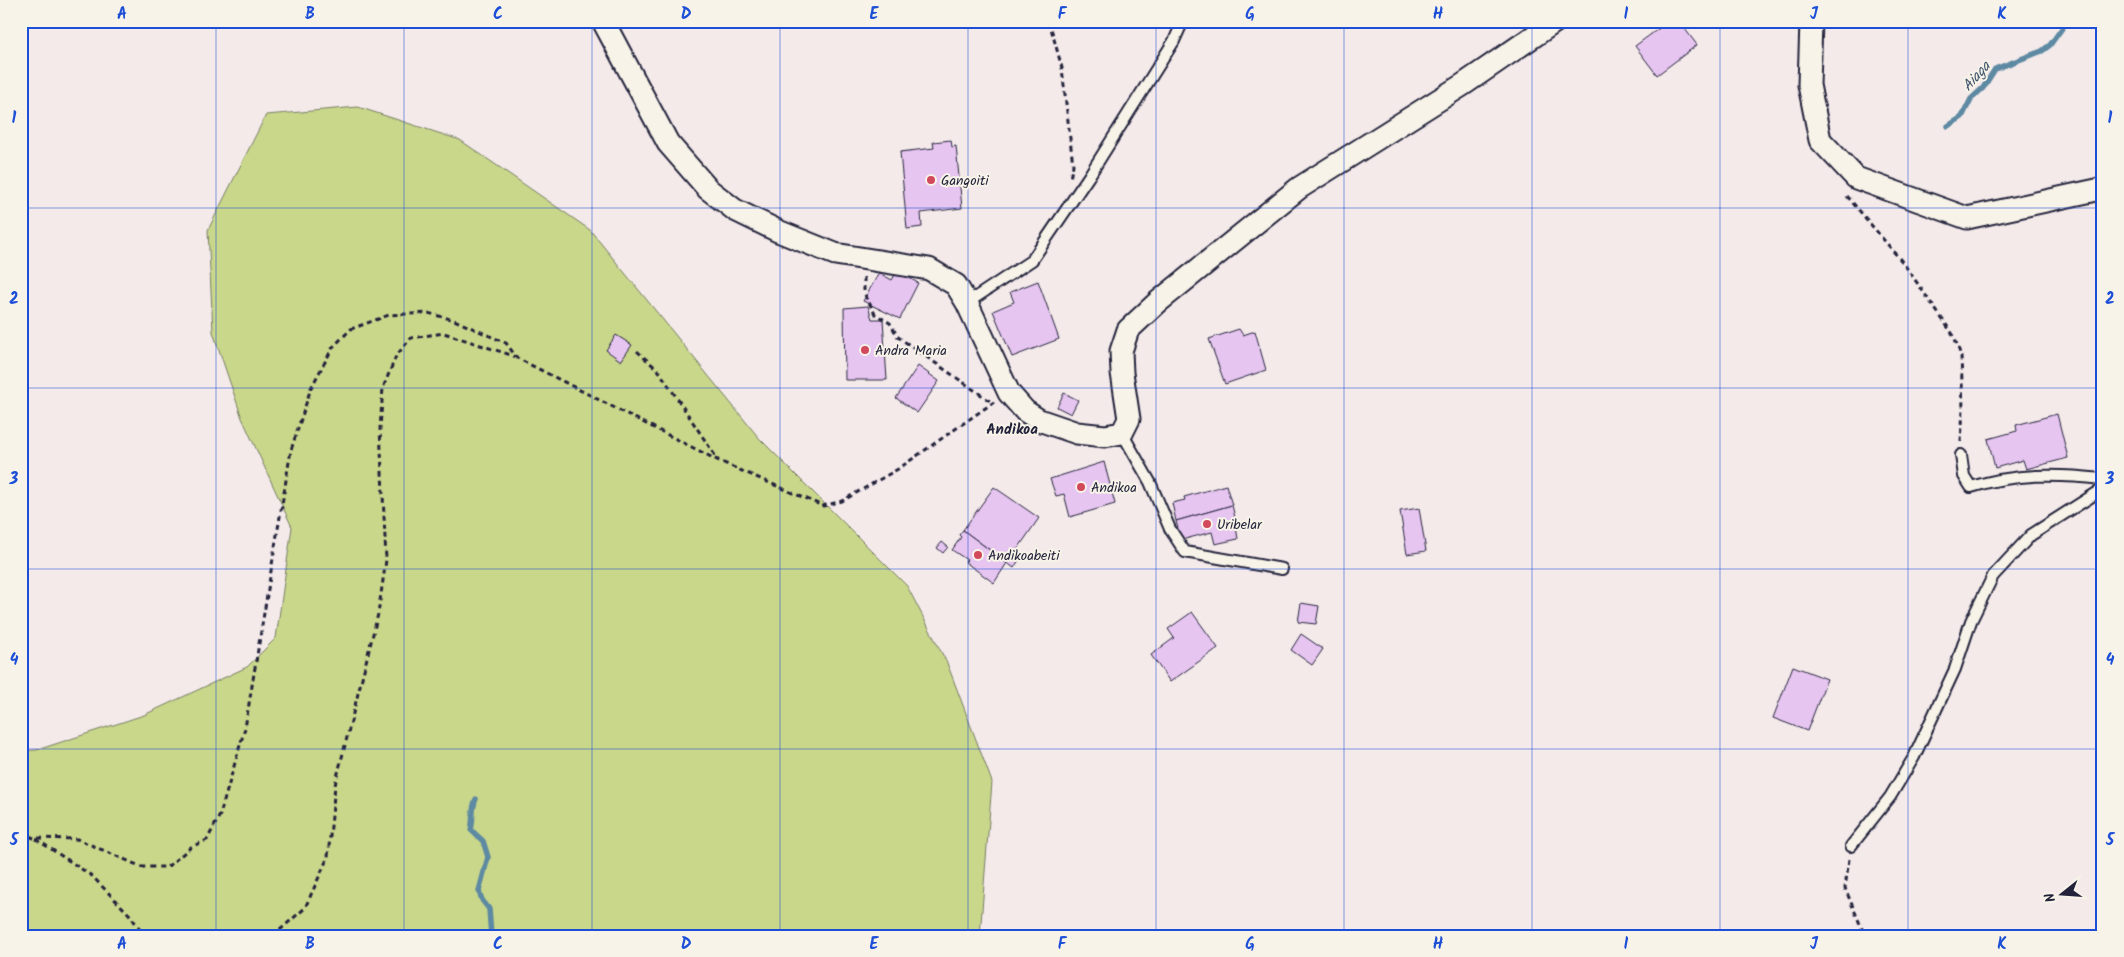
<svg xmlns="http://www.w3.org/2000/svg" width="2124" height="957" viewBox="0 0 2124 957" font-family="Kalam,sans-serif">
<rect width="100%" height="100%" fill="#f4eaea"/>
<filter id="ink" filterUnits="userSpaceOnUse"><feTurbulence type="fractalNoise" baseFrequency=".02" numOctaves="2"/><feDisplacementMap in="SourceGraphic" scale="10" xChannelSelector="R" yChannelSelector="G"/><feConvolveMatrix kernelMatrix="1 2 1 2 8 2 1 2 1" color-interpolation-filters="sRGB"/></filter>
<g filter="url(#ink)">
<polygon fill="#c9d78b" stroke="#767c63" points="358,107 460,140 590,230 759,438 907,586 947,663 992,782 980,936 21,936 21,751 37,750 144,715 247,667 276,638 292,527 242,418 213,332 208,230 266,115"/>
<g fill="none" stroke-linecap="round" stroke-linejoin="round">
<g stroke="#5d89a2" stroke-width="5.5">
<polyline points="1948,126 1962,117 1971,99 1983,88 1995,69 2042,51 2050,45 2065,24 2078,21"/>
<path d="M 476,799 C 471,809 474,819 471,830 L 483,841 L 488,857 L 479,891 L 482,900 L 489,909 L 491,936"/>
</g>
</g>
<g fill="#e7c5f1" stroke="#22223b">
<polygon points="1669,21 1679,21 1697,45 1657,75 1635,46"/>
<polygon points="951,140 952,147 956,146 962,208 921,213 922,227 907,229 900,152 934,148 933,142"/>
<polygon points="897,271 918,283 900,319 863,301 879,273 892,280"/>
<polygon points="1038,281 1059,339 1012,357 993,311 1014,302 1010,292"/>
<polygon points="868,306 872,319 883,319 887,380 845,380 844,308"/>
<polygon points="1239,329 1243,335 1255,331 1266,370 1225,384 1209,339"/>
<polygon points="616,335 632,345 621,361 606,350"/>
<polygon points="918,366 939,381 917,413 896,398"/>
<polygon points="1064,393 1078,400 1071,414 1057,407"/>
<polygon points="2057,414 2068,458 2026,469 2023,460 1995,468 1988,439 2017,431 2016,425"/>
<polygon points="1104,462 1115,504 1070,517 1064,494 1056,496 1050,479"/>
<polygon points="1226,485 1232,505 1176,521 1172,503 1185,500 1184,497"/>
<polygon points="994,487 1039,518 1015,553 1020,558 1014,568 963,530"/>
<polygon points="1232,505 1237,526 1236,527 1238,539 1215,544 1212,532 1181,540 1176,521"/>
<polygon points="1419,508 1426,551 1407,554 1400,511"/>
<polygon points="963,530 1007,563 994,583 965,562 967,560 952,550 961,537 959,535"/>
<polygon points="942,542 948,547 943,553 937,548"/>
<polygon points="1301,603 1319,606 1316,624 1298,622"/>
<polygon points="1192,612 1218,648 1170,682 1151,655 1174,638 1168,629"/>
<polygon points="1301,634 1323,649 1312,665 1291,650"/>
<polygon points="1793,666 1827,679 1807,731 1773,718"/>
</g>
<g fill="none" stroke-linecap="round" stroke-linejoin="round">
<g stroke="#22223b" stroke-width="14">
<g id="service">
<polyline points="967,303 1032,260 1089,176 1174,41 1183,21"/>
<polyline points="1122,433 1150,482 1170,529 1185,552 1282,569"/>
<path d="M 1961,455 L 1964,476 L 1971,487 C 2015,473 2058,474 2103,479"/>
<polyline points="1851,846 1890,797 1914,757 1955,669 1971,621 1993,576 2031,535 2103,489"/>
</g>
</g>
<g stroke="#22223b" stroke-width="25">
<g id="minor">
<polyline points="603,21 668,143 708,189 735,210 778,231 835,254 929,269 956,285 967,303 1009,393 1025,411 1039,420 1077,433 1105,436 1122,433 1129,419 1122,373 1121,351 1128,330 1158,302 1299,188 1464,84 1556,21"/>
<polyline points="1811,21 1809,85 1820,140 1856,178 1967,218 2101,189 2103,190"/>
</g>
</g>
<g stroke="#22223b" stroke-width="3" stroke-dasharray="5 4" stroke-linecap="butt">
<polyline points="1049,21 1062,68 1073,165 1070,178"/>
<polyline points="1847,196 1904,264 1954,336 1961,356 1963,409 1961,442"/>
<polyline points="864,277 864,293 875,314 890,323 898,337 990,401"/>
<polyline points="637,351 659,371 718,460"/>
<polyline points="21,833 34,838 77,839 142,867 167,867 191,847 207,840 220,815 245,728 291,450 311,388 333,347 351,329 389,315 428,313 454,320 506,343 517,358 719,461 823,506 842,501 898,469 994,402"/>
<polyline points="36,839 92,876 129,914 145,936"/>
<polyline points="1849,859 1845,888 1865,936"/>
<polyline points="273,936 305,908 328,857 335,785 378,614 386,560 380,428 383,388 396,356 411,338 444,333 517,357"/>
</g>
<use href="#service" stroke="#f7f3e8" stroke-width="10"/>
<use href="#minor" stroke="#f7f3e8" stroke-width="21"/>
</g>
</g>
<path fill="none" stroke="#1d4ed8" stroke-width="1" stroke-opacity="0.55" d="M 216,21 L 216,936M 404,21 L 404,936M 592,21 L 592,936M 780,21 L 780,936M 968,21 L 968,936M 1156,21 L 1156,936M 1344,21 L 1344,936M 1532,21 L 1532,936M 1720,21 L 1720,936M 1908,21 L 1908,936M 21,208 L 2103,208M 21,388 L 2103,388M 21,569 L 2103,569M 21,749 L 2103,749"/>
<g fill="#d1495b" stroke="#f7f3e8" stroke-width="2">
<circle cx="931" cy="180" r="5"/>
<circle cx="865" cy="350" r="5"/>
<circle cx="1081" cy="487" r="5"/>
<circle cx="1207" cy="524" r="5"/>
<circle cx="978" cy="555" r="5"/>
</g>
<g text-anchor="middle" stroke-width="4" stroke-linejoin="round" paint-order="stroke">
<g font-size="14" fill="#22223b" stroke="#f7f3e8" text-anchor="start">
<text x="941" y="185">Gangoiti</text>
<text x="875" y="355">Andra Maria</text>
<text x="1091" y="492">Andikoa</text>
<text x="1217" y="529">Uribelar</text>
<text x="988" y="560">Andikoabeiti</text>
</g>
<g font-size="15" font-style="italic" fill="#40556e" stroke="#f7f3e8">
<text transform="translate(1976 76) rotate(-48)" y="5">Aiaga</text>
</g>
<g font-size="15" font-weight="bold" fill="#22223b" stroke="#f7f3e8">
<text x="1012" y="434">Andikoa</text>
</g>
</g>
<rect width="2124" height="957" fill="none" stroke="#f7f3e8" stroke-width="55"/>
<g transform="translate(2062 894) rotate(253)" stroke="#f7f3e8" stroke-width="4" paint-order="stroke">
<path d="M0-4L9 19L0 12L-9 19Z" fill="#22223b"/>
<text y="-8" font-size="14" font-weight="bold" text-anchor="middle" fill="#22223b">N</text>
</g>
<rect x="28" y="28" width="2068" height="902" fill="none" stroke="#1d4ed8" stroke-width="2"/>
<g font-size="16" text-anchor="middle" font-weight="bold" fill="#1d4ed8">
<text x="122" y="19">A</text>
<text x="310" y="19">B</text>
<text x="498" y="19">C</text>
<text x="686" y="19">D</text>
<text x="874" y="19">E</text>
<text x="1062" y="19">F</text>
<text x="1250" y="19">G</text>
<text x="1438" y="19">H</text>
<text x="1626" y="19">I</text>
<text x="1814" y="19">J</text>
<text x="2002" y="19">K</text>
<text x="14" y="123">1</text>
<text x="2110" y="123">1</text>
<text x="14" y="304">2</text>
<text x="2110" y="304">2</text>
<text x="14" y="484">3</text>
<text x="2110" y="484">3</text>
<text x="14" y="665">4</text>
<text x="2110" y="665">4</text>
<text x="14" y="845">5</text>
<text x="2110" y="845">5</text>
<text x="122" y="949">A</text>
<text x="310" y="949">B</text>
<text x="498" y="949">C</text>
<text x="686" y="949">D</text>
<text x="874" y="949">E</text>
<text x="1062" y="949">F</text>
<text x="1250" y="949">G</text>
<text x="1438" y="949">H</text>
<text x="1626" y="949">I</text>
<text x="1814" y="949">J</text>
<text x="2002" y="949">K</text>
</g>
</svg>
